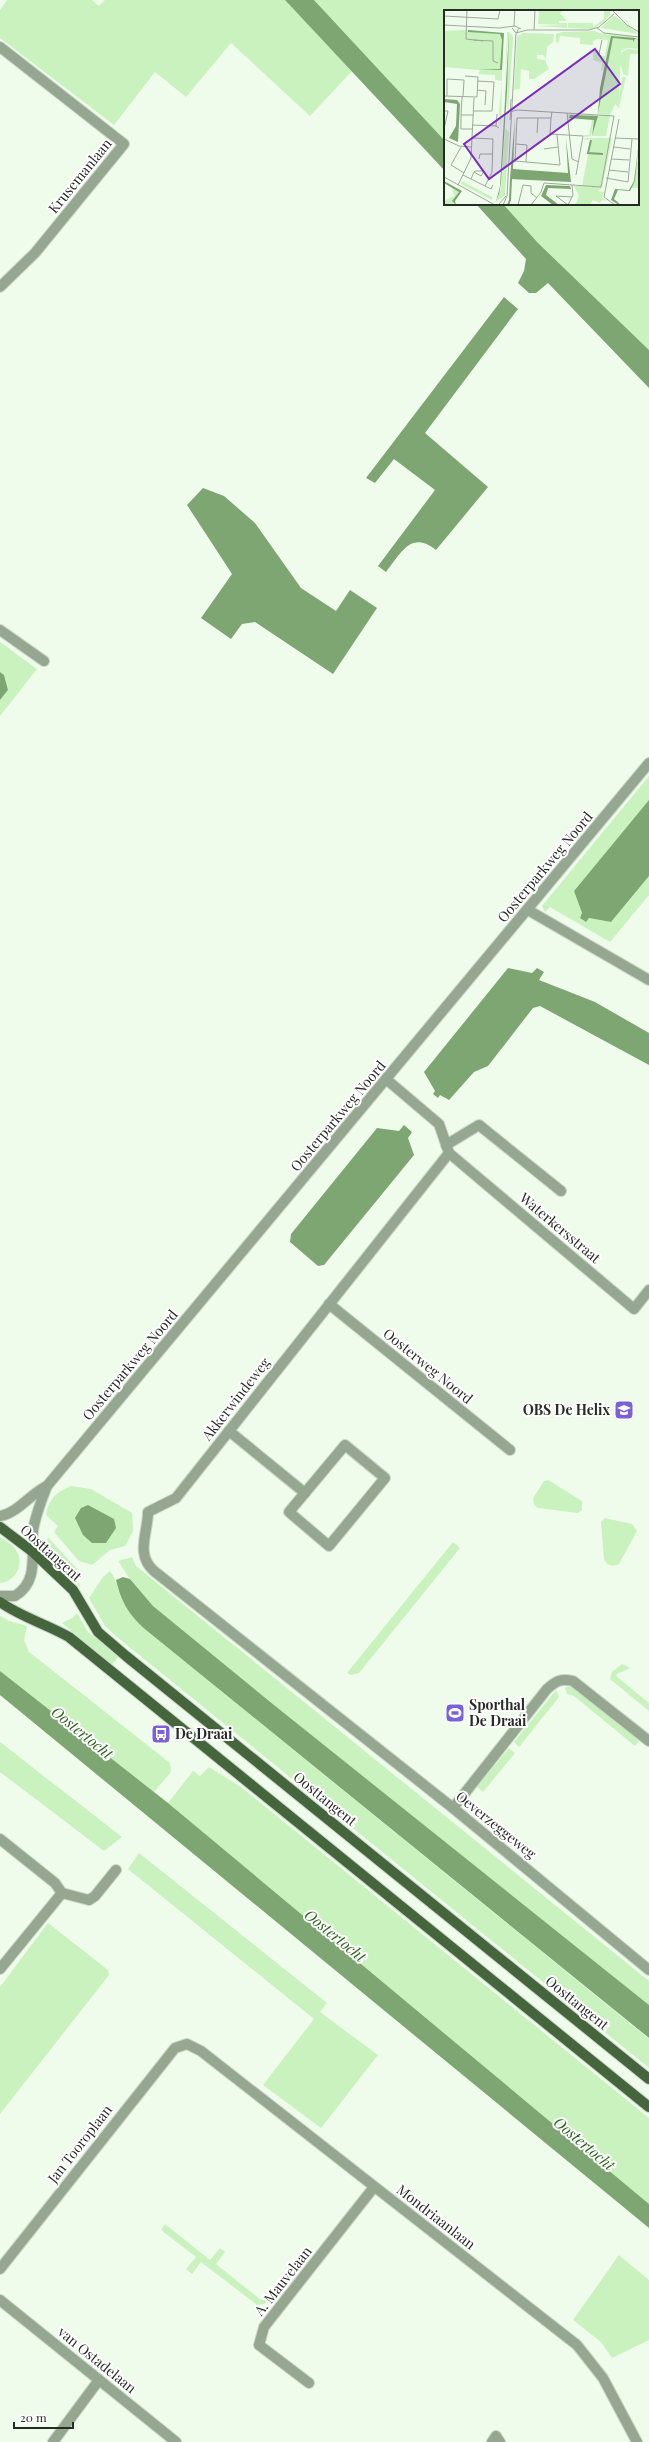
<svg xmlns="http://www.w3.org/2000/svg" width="649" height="2442" viewBox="0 0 649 2442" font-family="'Playfair Display',serif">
<rect width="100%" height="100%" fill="#effcec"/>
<g fill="#c9f2bf">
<polygon points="7,0 92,0 99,6 105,0 285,0 352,71 310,116 231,43 186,97 155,72 114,125 0,38 0,10"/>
<polygon points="314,0 649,0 649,350 538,243 503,204 638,204 638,11 445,11 445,141"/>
<polygon points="0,642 37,669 0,716 0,700 8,690 4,675 0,672"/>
<polygon points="649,776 649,800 574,891 582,913 580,918 586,922 589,918 611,922 649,876 649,895 610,942 550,907 545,912 542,906"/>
<polygon points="548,1480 582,1501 582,1510 578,1513 538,1508 534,1505 533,1498 544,1481"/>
<path d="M 71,1486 L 91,1489 L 132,1513 L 133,1531 L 125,1546 L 110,1550 L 92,1565 L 79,1561 L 54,1532 L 58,1526 L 46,1515 C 48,1499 57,1492 71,1486 Z"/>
<path d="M 605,1518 L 632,1524 L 637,1531 L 619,1564 C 613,1567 607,1566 604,1559 L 601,1522 Z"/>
<path d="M 0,1537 C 5,1540 12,1544 15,1549 C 26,1562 16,1582 0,1583 Z"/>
<path d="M 48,1537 L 77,1569 L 80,1587 C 67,1574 42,1557 48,1537 Z"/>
<polygon points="453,1542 460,1548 359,1673 351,1675 347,1673"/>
<polygon points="132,1557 136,1566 649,1981 649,2005 274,1705 153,1606 130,1579 118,1561"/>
<path d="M 110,1571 C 116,1579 116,1584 119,1592 C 124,1607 134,1619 146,1630 L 649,2039 L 649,2068 L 117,1637 L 105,1626 L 89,1598 L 103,1577 Z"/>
<polygon points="77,1613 88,1632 119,1656 112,1665 62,1623 74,1617"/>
<polygon points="0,1616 9,1621 27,1626 24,1640 29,1652 170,1763 171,1772 154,1792 0,1671"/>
<polygon points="622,1664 630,1668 617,1674 616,1676 649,1703 649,1711 610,1679 612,1672"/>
<polygon points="565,1687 572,1687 640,1739 635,1746 574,1696 567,1694"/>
<polygon points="556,1690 559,1697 519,1747 514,1742"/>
<polygon points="0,1742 122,1837 104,1851 0,1772"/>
<polygon points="509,1748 515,1753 483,1792 477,1787"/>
<polygon points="209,1767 241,1787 649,2118 649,2204 168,1803 193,1771 200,1776"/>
<polygon points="139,1853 327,2003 320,2012 378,2055 321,2128 263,2085 314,2019 128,1869"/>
<polygon points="48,1923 108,1970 109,1975 0,2114 0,1987"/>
<path d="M 165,2224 L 210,2260 L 220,2248 L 225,2252 L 216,2264 L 261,2300 L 271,2288 L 275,2291 C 273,2301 267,2304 257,2305 L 201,2262 L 192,2274 L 186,2269 L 196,2257 L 161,2230 Z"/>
<polygon points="619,2255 649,2280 649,2340 612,2358 601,2342 573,2320"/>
</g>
<g fill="#7da672">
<polygon points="285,0 314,0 445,141 445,171"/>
<polygon points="476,204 503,204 538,243 649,350 649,388 548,283 536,293 529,293 518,283 524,271 526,259"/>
<path d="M 504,297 L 518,309 L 425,433 L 488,487 L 436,550 C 411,530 401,553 386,572 L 378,566 L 435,490 L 394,459 L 375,483 L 366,478 Z"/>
<polygon points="203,488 224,496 255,523 301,588 336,611 350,590 377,608 333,674 255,622 242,624 231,639 201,618 232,574 187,505"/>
<polygon points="0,672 4,675 8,690 0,700"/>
<polygon points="649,800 649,876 611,922 589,918 586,922 580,918 582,913 574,891"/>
<polygon points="508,968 532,973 537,968 544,972 539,980 595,1002 649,1033 649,1065 540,1006 533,1008 488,1066 474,1072 449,1100 440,1095 438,1098 433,1094 435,1091 424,1072"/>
<polygon points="404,1125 412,1132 408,1138 414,1155 324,1265 318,1266 290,1242 291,1234 377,1128 399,1131"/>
<polygon points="88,1505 114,1519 116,1528 106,1543 92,1543 83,1535 75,1518 81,1508"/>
<path d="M 123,1577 L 130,1579 L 153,1606 L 274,1705 L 649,2005 L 649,2038 L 146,1630 C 129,1615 121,1602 116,1580 Z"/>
<polygon points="0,1671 168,1803 649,2204 649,2228 0,1695"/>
</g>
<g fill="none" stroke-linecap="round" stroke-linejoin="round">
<g stroke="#cbd6c8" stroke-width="12">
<g id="minor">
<polyline points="0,47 124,144 35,253 0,287"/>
<polyline points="0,630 44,661"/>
<polyline points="528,910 649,980"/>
<path d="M 386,1079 L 439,1124 L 449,1153 L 176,1498 L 148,1512 C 148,1533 135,1554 154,1571 L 453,1808 L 649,1970"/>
<polyline points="446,1145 479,1125 561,1191"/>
<polyline points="449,1153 634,1309 649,1290"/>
<polyline points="329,1304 510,1450"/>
<polyline points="229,1431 305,1493"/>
<polygon points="345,1445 385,1478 329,1546 289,1512"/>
<path d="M 0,1516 C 18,1513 30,1494 47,1486"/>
<path d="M 0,1596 L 15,1596 C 39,1581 31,1556 33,1531 C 35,1516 41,1501 47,1486 L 649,763"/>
<path d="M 453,1808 L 547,1689 C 556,1681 561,1678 573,1681 L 649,1741"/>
<polyline points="0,1839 55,1883 62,1893 89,1900 95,1896 116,1870"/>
<polyline points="0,1969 62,1893"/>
<polyline points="0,2269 175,2048 187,2044 201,2051 577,2345 603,2378 637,2442"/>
<polyline points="0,2300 176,2442"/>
<polyline points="309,2383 259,2345 264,2327 374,2187"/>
<polyline points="53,2442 99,2380"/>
<polyline points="492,2442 496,2436 500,2442"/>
</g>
</g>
<g stroke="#cbd6c8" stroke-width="12">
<g id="major">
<polyline points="0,1527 33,1552 73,1590 98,1632 126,1656 649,2079"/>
<path d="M 0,1602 C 21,1617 46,1624 69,1637 L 649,2107"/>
</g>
</g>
<use href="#minor" stroke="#95a790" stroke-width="10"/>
<use href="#major" stroke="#45653c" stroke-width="10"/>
</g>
<defs>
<g id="school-square" transform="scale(1)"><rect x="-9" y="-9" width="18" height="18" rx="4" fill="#7a60db" stroke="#fff"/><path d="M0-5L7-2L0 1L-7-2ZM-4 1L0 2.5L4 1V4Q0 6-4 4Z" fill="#fff"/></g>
<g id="stadium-square" transform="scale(1)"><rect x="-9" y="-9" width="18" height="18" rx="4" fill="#7a60db" stroke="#fff"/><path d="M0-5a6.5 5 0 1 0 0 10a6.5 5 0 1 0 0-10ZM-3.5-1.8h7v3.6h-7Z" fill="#fff"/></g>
<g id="bus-square" transform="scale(1)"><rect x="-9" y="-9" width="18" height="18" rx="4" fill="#7a60db" stroke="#fff"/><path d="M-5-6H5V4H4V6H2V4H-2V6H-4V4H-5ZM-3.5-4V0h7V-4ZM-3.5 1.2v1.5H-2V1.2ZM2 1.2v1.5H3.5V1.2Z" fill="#fff"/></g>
</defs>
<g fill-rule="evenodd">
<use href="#school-square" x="624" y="1410"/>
<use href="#stadium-square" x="455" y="1713"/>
<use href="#bus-square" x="161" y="1734"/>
</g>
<g text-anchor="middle" stroke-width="4" stroke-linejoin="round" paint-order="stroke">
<g font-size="14" fill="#272b25" stroke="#fff">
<text transform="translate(80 176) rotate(-51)" y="5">Krusemanlaan</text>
<text transform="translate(545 867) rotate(-50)" y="5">Oosterparkweg Noord</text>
<text transform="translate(338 1116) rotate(-50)" y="5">Oosterparkweg Noord</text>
<text transform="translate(560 1228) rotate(40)" y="5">Waterkersstraat</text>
<text transform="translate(130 1365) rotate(-50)" y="5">Oosterparkweg Noord</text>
<text transform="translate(428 1366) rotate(39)" y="5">Oosterweg Noord</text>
<text transform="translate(236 1399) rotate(-52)" y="5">Akkerwindeweg</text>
<text transform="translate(51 1553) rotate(42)" y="5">Oosttangent</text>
<text transform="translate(325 1799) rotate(39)" y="5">Oosttangent</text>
<text transform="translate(496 1825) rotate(39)" y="5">Oeverzeggeweg</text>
<text transform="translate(577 2003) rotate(39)" y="5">Oosttangent</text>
<text transform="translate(80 2144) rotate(-52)" y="5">Jan Tooroplaan</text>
<text transform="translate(436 2217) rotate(38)" y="5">Mondriaanlaan</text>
<text transform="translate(283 2281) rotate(-52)" y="5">A. Mauvelaan</text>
<text transform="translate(97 2360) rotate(39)" y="5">van Ostadelaan</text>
</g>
<g font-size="14" font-weight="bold" fill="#272b25" stroke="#fff" text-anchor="start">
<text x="610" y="1415" text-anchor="end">OBS De Helix</text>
<text x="469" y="1710">Sporthal<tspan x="469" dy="16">De Draai</tspan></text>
<text x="175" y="1739">De Draai</text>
</g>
<g font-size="15" font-style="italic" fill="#2f651f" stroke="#fff">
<text transform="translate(82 1733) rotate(39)" y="5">Oostertocht</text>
<text transform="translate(335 1936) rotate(39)" y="5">Oostertocht</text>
<text transform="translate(584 2144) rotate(40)" y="5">Oostertocht</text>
</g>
</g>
<g transform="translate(444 10)">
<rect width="195" height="195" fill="#effcec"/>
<path d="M 95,0 L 120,0 L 116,3 L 123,11 L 115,11 L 115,13 L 123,13 L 123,18 L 91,16 L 122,15 L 94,14 ZM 160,0 L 166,0 L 166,5 L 159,13 L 148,19 L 124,18 L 124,13 L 149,13 L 149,17 L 160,9 ZM 169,6 L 171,6 L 195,24 L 157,18 ZM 19,20 L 59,23 L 57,117 L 55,102 L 58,71 L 51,70 L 51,65 L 34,64 L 36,60 L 0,57 L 0,21 ZM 151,21 L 155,23 L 185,26 L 195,29 L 167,26 L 161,61 L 157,60 L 158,53 L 149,50 L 149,40 L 155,40 L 155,45 L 161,46 L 164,30 L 153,29 L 149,31 L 150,37 L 149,33 L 148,35 L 136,34 L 136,28 L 116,26 L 114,34 L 112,31 L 112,24 L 118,22 ZM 64,22 L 60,100 L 63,22 L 65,22 L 69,26 L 69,30 L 63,117 ZM 79,23 L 110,24 L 109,32 L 103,37 L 102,49 L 99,45 L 95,44 L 86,42 L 98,45 L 93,45 L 93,49 L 101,50 L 105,59 L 90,69 L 85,69 L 85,61 L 77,59 L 76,79 L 70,80 L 73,26 ZM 169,28 L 195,30 L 195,39 L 183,38 L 177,41 L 175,86 L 166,105 L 153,104 ZM 183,39 L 195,40 L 195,44 L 186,44 L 184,66 L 179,64 L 176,53 L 177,43 ZM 178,67 L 182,67 L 175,98 L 171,94 L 176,83 ZM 124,104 L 166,106 L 162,126 L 148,126 L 153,110 L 126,105 L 150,110 L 147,126 L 140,127 L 139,125 L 145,125 L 148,110 L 124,109 ZM 61,118 L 65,122 L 61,185 L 52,192 L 57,178 ZM 141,128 L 168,128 L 158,178 L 154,181 L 160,182 L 158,188 L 164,191 L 158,190 L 156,193 L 149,190 L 146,195 L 131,195 L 135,186 L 130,176 L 138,176 L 147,129 L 140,130 ZM 193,152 L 195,152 L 195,178 L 187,178 L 191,171 ZM 18,171 L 48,187 L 48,190 L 17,174 ZM 8,178 L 15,182 L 8,191 L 10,195 L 0,195 L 0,191 L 10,186 Z" fill="#c9f2bf"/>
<path d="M 24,20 L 60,23 L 58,60 L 34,60 L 56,59 L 58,30 L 56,24 L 24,22 ZM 65,22 L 63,82 L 57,173 L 55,184 L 52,192 L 56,176 ZM 167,26 L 191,28 L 195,30 L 191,29 L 189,32 L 189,30 L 169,28 L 154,103 L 156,78 ZM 0,89 L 13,90 L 16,94 L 14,132 L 5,128 L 12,116 L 13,94 L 0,92 ZM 126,105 L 154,106 L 148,126 L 150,110 L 125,108 ZM 71,107 L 69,159 L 124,163 L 122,128 L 127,172 L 66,169 ZM 195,131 L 191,171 L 186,181 L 174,180 L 170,189 L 177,195 L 175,195 L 167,190 L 171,179 L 185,180 L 190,171 ZM 0,171 L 18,181 L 11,191 L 12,195 L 8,191 L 15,182 L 0,173 ZM 102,175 L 126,176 L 127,179 L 104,178 L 102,185 L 115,195 L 109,195 L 97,186 Z" fill="#7da672"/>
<path fill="none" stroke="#7da672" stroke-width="2" d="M 147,130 L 144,143 L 159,144M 64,195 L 66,190 L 67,169"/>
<path fill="none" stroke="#9fa89c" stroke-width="1" d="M 23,0 L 22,29 L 39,31M 168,0 L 183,15 L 195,22M 0,6 L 54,9 L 56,0M 0,15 L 55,18 L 71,16 L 77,19M 70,16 L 71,0M 68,18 L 72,23 L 83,20 L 145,20 L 155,17 L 170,4M 153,18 L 160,23 L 195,27M 90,20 L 91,0M 29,30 L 49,31 L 49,51 L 54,53M 155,44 L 158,30M 33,80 L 42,81 L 41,95M 0,86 L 33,87 L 34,67 L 21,66M 3,86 L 3,69 L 20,70 L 19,87M 18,87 L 17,105 L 29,105M 0,101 L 4,101 L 0,119M 29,101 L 48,101 L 50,72 L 33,71M 66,102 L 73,100 L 170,106 L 157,177 L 100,173 L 97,182 L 87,195M 108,102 L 107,108 L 73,108 L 71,151 L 116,155 L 113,125M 123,103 L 128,149 L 135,152M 53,104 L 52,116 L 55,118M 17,105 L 17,119 L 28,119M 107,108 L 106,124 L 139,126 L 132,165M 66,110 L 67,89M 28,115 L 52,116M 93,123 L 94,108M 28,128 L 49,129 L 48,162 L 41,176M 171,128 L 195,129M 0,129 L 15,136 L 27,137M 72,134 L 83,135 L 82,152M 17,137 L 7,155 L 20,163M 170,137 L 186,139M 100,139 L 114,137M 35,149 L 36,144 L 48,144M 167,149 L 185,150M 165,160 L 184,162M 19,165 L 47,179 L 49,175M 0,167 L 51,195M 162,168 L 184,172 L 188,129M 27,169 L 30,162 L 31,161 L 40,161 L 37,166 L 30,162M 14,175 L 27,148 L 30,88M 54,195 L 62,186M 59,195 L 63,186 L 72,24 L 75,18M 74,195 L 79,175 L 87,176 L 87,183 L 93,188M 124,195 L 112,186 L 128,187M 124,195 L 129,185 L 128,175M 171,195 L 160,187 L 175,109"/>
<path fill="#7b2cbf" fill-opacity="0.15" stroke="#7b2cbf" stroke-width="2" d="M 151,39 L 176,74 L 45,169 L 20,134 Z"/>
<rect width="195" height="195" fill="none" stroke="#272b25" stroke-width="2"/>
</g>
<path d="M14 2422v6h59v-6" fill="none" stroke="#272b25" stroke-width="2"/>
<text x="20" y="2422" font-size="12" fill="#272b25" stroke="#ffffff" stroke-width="3" paint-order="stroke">20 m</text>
</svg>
